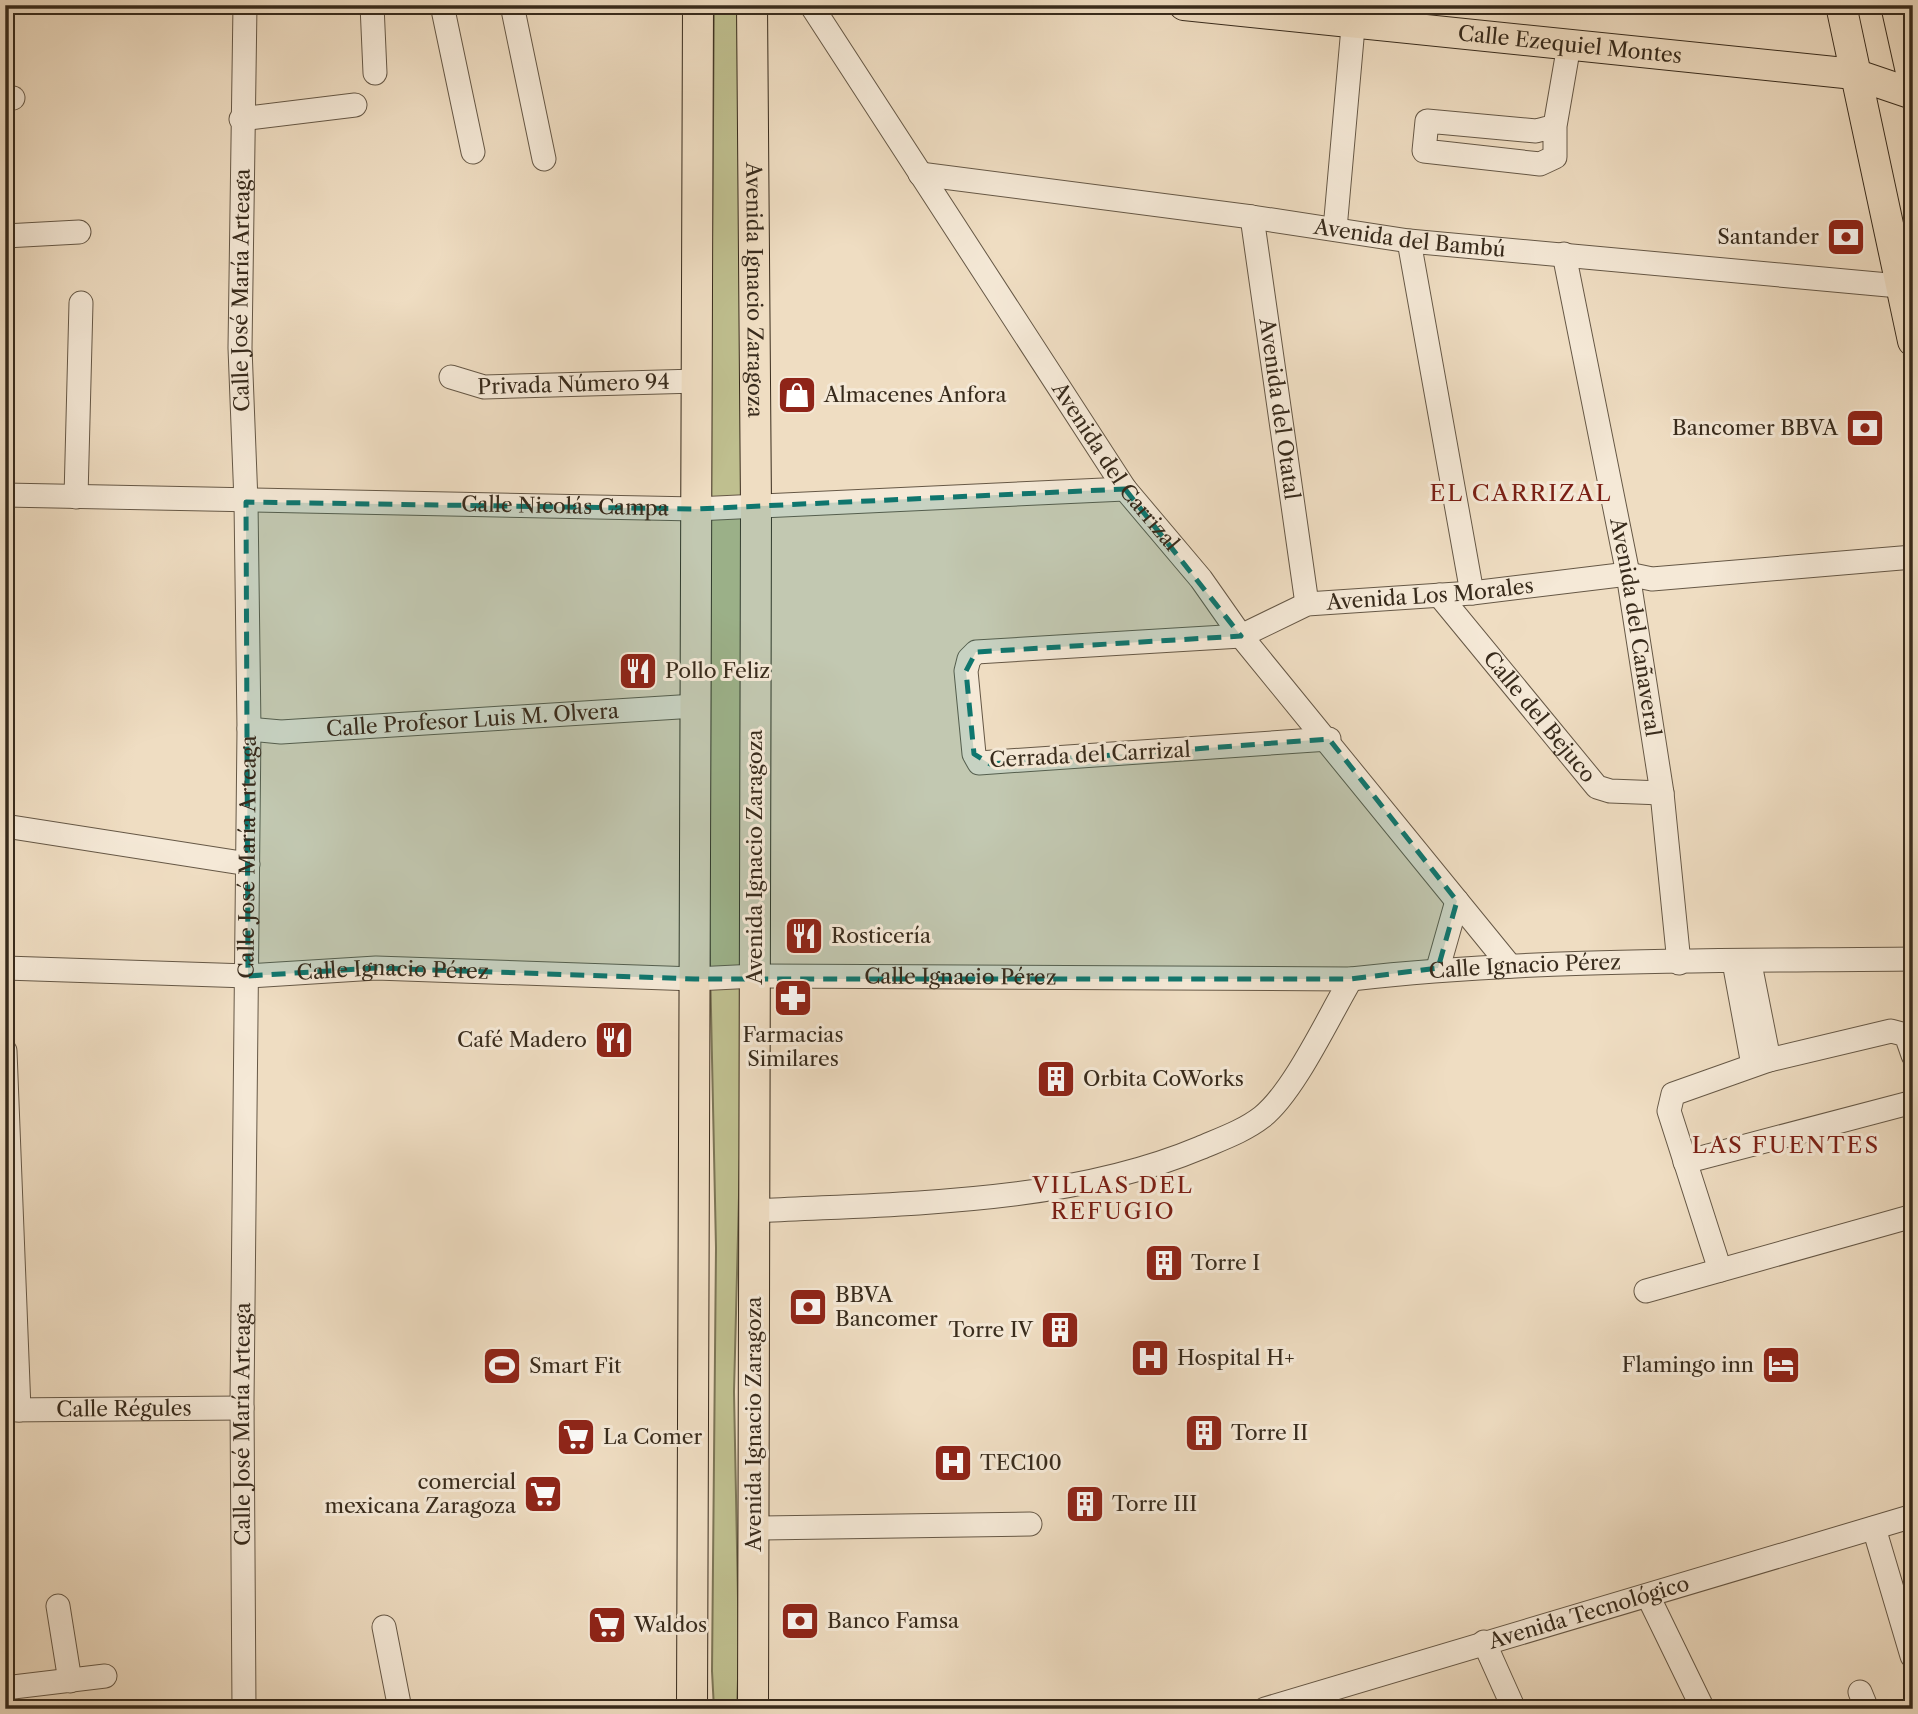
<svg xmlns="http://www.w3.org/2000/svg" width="1918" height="1714" viewBox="0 0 1918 1714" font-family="'Libre Caslon Text',serif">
<rect width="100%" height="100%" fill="#efddc2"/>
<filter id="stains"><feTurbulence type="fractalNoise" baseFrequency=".00286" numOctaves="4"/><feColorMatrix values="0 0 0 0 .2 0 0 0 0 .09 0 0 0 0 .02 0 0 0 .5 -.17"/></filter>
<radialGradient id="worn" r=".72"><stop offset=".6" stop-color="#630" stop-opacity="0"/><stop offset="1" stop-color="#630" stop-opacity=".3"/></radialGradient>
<polygon fill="#bfbf8f" stroke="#7c7556" stroke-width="2" points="714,5 740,5 744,1000 734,1392 739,1650 737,1709 714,1709 712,1671 716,1248 707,821"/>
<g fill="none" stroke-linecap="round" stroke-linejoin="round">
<g stroke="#665846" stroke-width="25">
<g id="minor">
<polyline points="372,5 375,73"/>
<polyline points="442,5 473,152"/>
<polyline points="512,5 544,159"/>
<path id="s1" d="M 811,5 L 1125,489 L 1201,579 L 1241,636 L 1510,966"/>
<polyline points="5,98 13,98"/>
<polyline points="241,119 355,105"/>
<polyline points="1555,126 1536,131 1427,121 1424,151 1540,164 1555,157 1555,126 1569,45"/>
<path id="s2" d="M 920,174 L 1252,217 L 1409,241 L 1899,286"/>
<path id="s3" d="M 1252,217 L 1307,604"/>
<polyline points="1335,229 1355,5"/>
<polyline points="5,236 79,232"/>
<polyline points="1409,241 1472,593"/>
<path id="s4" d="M 1564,254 L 1628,574 L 1662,793 L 1679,963"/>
<path id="s5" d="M 451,377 L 484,387 L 697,381"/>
<path id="s6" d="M 5,495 L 696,509 L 1125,489"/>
<polyline points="76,497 81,303"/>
<path id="s7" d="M 1439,595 L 1597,787 L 1610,791 L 1662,793"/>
<path id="s8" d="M 249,729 L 281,732 L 695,706"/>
<path id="s9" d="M 1329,739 L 979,763 L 974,754 L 966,671 L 969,659 L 976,652 L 1241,636 L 1307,604 L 1472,593 L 1628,574 L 1652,579 L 1913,557"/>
<polyline points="5,826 248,864"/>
<polyline points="1734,962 1753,1065"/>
<path id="s10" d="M 5,968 L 248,976 L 376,968 L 695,979 L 756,976 L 1351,979 C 1537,958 1726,961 1913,959"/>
<polyline points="1438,968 1457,901"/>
<polyline points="1752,974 1769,1060"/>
<polyline points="5,1051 19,1410"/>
<polyline points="1685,1162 1913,1102"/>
<path d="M 755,1211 C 900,1203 1064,1205 1200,1148 C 1221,1139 1244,1131 1262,1117 C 1294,1092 1329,1016 1351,979"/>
<polyline points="1720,1270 1669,1111 1673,1094 1769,1060 1891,1031 1906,1035 1913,1055"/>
<polyline points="1646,1291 1913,1216"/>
<path id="s11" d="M 5,1410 L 242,1408"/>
<polyline points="755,1528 1030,1524"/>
<polyline points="1874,1528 1912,1656"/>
<polyline points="1648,1596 1703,1709"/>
<polyline points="58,1606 70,1681"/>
<polyline points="384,1627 400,1709"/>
<polyline points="1484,1642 1514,1709"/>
<polyline points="5,1688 105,1676"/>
<polyline points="1860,1692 1867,1709"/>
<path id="s12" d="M 244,1709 L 242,1402 L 249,729 L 246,502 L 240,348 L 245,5"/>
<path id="s13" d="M 1265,1709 L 1913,1516"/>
</g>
</g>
<g stroke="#382b1c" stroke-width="32">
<g id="major">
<path id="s14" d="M 752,5 L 756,508 L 753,1709"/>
<path id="s15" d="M 1184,5 L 1854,74 L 1913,94"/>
<polyline points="1841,5 1913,341"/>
<polyline points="1896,5 1913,81"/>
<polyline points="692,1709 698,5"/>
</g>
</g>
<use href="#minor" stroke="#f5e9d7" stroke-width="23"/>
<use href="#major" stroke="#efddc2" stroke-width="30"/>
</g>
<path fill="#0f766e" fill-opacity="0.2" stroke="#0f766e" stroke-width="5" stroke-dasharray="14 9" stroke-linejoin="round" d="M 1125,489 L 1241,636 L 976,652 L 966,671 L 974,754 L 990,764 L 1329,739 L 1457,901 L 1438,968 L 1351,979 L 695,979 L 376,968 L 248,976 L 246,502 L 696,509 Z"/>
<defs>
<g id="bank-square" transform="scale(2.0125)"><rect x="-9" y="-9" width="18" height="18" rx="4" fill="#8f2418" stroke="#f5e9d7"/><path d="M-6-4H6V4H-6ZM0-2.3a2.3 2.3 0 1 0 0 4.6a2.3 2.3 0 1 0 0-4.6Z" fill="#fff"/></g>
<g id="shop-square" transform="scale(2.0125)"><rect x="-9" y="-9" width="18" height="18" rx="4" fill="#8f2418" stroke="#f5e9d7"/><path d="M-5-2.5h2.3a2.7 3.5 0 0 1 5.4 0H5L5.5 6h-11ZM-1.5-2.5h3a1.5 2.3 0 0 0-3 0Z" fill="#fff"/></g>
<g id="restaurant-square" transform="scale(2.0125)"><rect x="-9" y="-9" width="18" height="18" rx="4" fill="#8f2418" stroke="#f5e9d7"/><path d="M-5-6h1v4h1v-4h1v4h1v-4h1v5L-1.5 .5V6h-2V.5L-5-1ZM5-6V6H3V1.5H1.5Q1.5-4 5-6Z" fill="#fff"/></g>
<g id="pharmacy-square" transform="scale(2.0125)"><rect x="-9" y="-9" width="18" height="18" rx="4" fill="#8f2418" stroke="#f5e9d7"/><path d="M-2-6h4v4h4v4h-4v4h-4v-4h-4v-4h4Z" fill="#fff"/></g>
<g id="building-square" transform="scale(2.0125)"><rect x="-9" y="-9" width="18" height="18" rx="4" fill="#8f2418" stroke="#f5e9d7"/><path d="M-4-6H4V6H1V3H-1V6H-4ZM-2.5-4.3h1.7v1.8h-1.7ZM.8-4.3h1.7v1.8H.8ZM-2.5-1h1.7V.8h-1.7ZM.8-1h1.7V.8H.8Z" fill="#fff"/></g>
<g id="hospital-square" transform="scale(2.0125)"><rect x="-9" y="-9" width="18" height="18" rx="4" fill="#8f2418" stroke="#f5e9d7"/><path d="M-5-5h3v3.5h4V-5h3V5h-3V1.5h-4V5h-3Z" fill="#fff"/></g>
<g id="hotel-square" transform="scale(2.0125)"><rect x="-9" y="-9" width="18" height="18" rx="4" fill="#8f2418" stroke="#f5e9d7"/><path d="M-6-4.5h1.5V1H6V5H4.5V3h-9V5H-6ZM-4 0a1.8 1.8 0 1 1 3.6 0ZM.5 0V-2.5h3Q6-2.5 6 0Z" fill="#fff"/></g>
<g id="stadium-square" transform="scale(2.0125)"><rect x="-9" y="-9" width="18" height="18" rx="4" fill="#8f2418" stroke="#f5e9d7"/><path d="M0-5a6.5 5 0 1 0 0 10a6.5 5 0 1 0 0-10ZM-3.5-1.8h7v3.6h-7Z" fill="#fff"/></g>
<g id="supermarket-square" transform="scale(2.0125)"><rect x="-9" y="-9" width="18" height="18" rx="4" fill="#8f2418" stroke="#f5e9d7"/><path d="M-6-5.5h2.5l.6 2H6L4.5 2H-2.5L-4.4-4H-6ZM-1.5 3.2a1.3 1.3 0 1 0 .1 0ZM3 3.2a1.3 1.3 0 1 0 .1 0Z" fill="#fff"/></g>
</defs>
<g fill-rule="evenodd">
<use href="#bank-square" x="1846" y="237"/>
<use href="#shop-square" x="797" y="395"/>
<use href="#bank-square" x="1865" y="428"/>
<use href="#restaurant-square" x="638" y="671"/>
<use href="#restaurant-square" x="804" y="936"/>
<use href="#pharmacy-square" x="793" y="998"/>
<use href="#restaurant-square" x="614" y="1040"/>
<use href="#building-square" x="1056" y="1079"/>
<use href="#building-square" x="1164" y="1263"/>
<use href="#bank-square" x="808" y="1307"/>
<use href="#building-square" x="1060" y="1330"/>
<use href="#hospital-square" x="1150" y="1358"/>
<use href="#hotel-square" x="1781" y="1365"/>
<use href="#stadium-square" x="502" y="1366"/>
<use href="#building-square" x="1204" y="1433"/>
<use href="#supermarket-square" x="576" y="1437"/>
<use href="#hospital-square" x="953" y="1463"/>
<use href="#supermarket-square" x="543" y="1494"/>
<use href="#building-square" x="1085" y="1504"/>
<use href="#bank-square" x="800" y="1621"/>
<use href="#supermarket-square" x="607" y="1625"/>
</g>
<g text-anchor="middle" stroke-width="6" stroke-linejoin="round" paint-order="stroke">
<g font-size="21" fill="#382b1c" stroke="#f5e9d7">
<text dy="7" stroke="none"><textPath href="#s15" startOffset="388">Calle Ezequiel Montes</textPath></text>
<text dy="7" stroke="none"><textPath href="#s2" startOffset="494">Avenida del Bambú</textPath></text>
<text dy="7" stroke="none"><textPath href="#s12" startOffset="1419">Calle José María Arteaga</textPath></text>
<text dy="7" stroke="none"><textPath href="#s14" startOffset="285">Avenida Ignacio Zaragoza</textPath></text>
<text dy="7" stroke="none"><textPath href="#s5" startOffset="124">Privada Número 94</textPath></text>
<text dy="7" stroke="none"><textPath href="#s3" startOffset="194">Avenida del Otatal</textPath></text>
<text dy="7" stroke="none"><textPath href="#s1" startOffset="553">Avenida del Carrizal</textPath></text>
<text dy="7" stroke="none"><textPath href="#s6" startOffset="560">Calle Nicolás Campa</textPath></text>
<text dy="7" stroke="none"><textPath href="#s9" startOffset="929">Avenida Los Morales</textPath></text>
<text dy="7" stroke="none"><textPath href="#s4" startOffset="380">Avenida del Cañaveral</textPath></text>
<text dy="7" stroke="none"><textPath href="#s7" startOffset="158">Calle del Bejuco</textPath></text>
<text dy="7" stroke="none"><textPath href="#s8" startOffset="224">Calle Profesor Luis M. Olvera</textPath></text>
<text transform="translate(1090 755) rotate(-3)" y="7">Cerrada del Carrizal</text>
<text dy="7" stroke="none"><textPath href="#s12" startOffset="852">Calle José María Arteaga</textPath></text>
<text transform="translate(755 857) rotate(-90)" y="7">Avenida Ignacio Zaragoza</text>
<text dy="7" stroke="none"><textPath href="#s10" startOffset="1521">Calle Ignacio Pérez</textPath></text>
<text dy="7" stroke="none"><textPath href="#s10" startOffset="388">Calle Ignacio Pérez</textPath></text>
<text dy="7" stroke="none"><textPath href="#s10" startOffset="956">Calle Ignacio Pérez</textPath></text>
<text dy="7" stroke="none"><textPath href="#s11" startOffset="119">Calle Régules</textPath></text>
<text dy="7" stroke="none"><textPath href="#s12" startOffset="285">Calle José María Arteaga</textPath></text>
<text transform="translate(754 1424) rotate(-90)" y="7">Avenida Ignacio Zaragoza</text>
<text dy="7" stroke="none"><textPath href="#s13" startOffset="338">Avenida Tecnológico</textPath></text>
</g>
<g font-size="21" fill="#382b1c" stroke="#f5e9d7" text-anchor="start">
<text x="1819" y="244" text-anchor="end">Santander</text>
<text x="824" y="402">Almacenes Anfora</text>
<text x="1838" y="435" text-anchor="end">Bancomer BBVA</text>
<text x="665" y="678">Pollo Feliz</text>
<text x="831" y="943">Rosticería</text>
<text x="793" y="1042" text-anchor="middle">Farmacias<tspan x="793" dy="24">Similares</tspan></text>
<text x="587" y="1047" text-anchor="end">Café Madero</text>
<text x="1083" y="1086">Orbita CoWorks</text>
<text x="1191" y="1270">Torre I</text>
<text x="835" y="1302">BBVA<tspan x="835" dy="24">Bancomer</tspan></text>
<text x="1033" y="1337" text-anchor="end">Torre IV</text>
<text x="1177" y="1365">Hospital H+</text>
<text x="1754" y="1372" text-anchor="end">Flamingo inn</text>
<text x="529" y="1373">Smart Fit</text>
<text x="1231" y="1440">Torre II</text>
<text x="603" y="1444">La Comer</text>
<text x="980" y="1470">TEC100</text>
<text x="516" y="1489" text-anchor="end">comercial<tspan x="516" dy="24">mexicana Zaragoza</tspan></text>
<text x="1112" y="1511">Torre III</text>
<text x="827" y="1628">Banco Famsa</text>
<text x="634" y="1632">Waldos</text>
</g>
<g font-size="23" letter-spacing="2" fill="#7a1f14" stroke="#f5e9d7">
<text x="1521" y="501">EL CARRIZAL</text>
<text x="1786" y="1153">LAS FUENTES</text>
<text x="1113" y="1193">VILLAS DEL<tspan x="1113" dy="26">REFUGIO</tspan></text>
</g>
</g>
<rect width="1918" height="1714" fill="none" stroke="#efddc2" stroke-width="28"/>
<rect x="7" y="7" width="1904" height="1700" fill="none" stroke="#382b1c" stroke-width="3.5"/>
<rect x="14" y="14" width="1890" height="1686" fill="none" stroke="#382b1c" stroke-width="2"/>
<rect width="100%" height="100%" filter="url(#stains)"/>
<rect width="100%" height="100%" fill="url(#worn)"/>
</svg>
